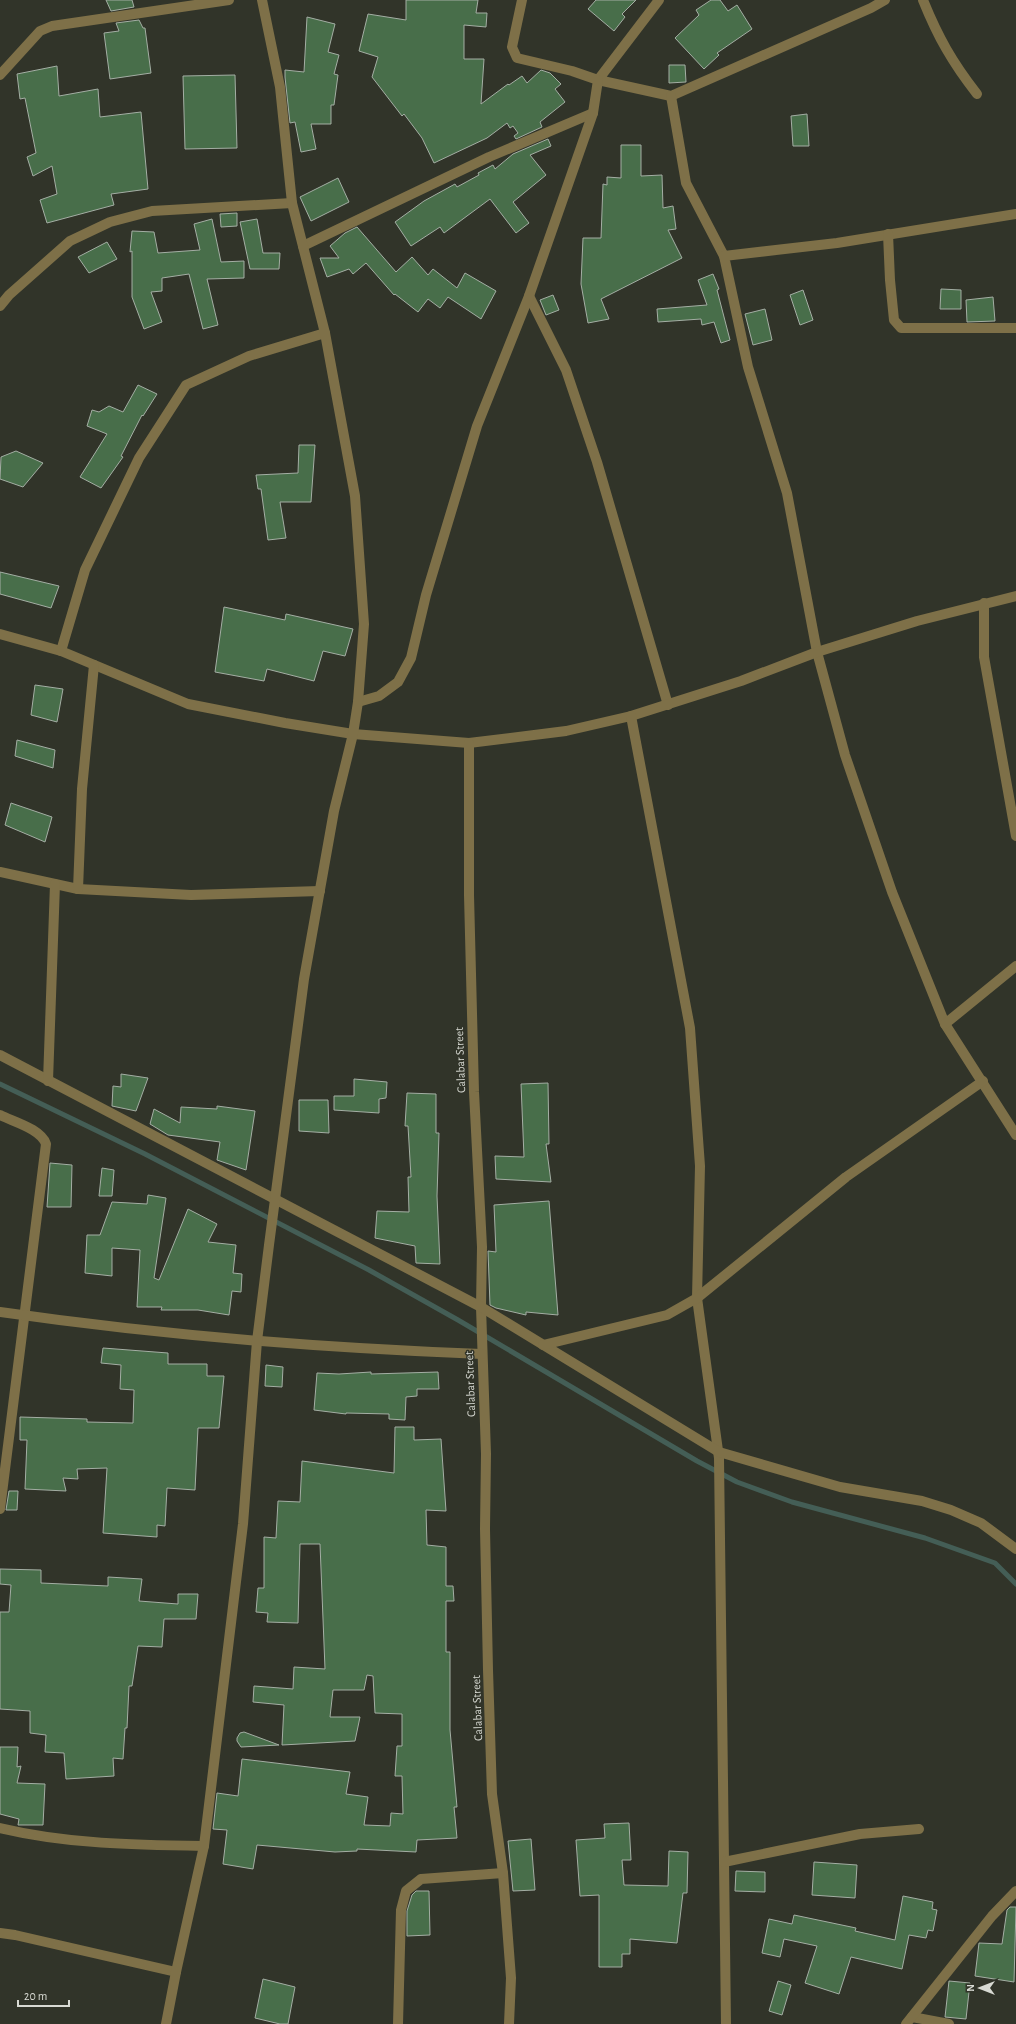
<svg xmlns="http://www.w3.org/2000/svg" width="1016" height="2024" viewBox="0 0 1016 2024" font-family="'Alegreya Sans',sans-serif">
<rect width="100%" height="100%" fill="#313429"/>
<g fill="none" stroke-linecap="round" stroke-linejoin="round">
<polyline stroke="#445e56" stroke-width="5" points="0,1084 145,1154 369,1270 458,1320 697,1461 737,1482 792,1502 925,1538 995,1563 1016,1584"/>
</g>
<g fill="#486e4a" stroke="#a4aea4">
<polygon points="106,0 132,0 134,7 111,11"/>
<polygon points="406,0 478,0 476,13 487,13 486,27 464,25 464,59 484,59 481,104 508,84 509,85 522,76 527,83 541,70 550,73 561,84 555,89 565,102 540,122 542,127 516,139 514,136 518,133 513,126 510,128 507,123 487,138 434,163 422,138 404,114 402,116 372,77 378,57 359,51 368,14 406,20"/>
<polygon points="596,0 636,0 622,14 625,17 614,31 588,9"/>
<polygon points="711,0 720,0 728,11 737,5 752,29 717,53 719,55 704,69 675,38 699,15 696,10"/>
<polygon points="307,17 335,24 328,52 339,55 334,74 338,75 334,105 331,105 331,124 311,124 316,149 301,152 295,122 290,123 285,77 285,70 304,72"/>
<polygon points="139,20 143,28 145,28 151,73 110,79 104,33 119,31 116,23"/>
<polygon points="669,65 685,65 686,82 669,83"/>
<polygon points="57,66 59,96 98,89 100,117 141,112 148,189 111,194 114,205 47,223 40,200 57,194 52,166 33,176 27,157 36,153 25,98 20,99 17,74"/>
<polygon points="235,75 237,148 185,149 183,76"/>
<polygon points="807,114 809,146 793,146 791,116"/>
<polygon points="548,139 551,146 530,155 546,175 513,202 529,223 516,233 490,199 444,233 440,227 411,246 395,222 424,201 455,184 457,187 479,175 478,173 493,165 495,169 513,154"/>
<polygon points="621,145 641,145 641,176 662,175 663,208 673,206 676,229 668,230 682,258 601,299 609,319 588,323 581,284 583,238 601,238 603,184 607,185 607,177 621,178"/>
<polygon points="338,178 349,202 311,221 300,197"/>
<polygon points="237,213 237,226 221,227 220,214"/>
<polygon points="212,219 221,262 244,261 244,278 207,279 218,325 203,329 189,274 162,278 162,291 151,292 162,322 144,329 132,297 132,251 130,252 132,231 154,232 158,253 200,250 194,224"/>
<polygon points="257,219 263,253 280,253 279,269 250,269 240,222"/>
<polygon points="357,227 396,272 412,257 428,275 433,269 457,288 465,273 496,291 481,319 448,297 440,308 428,299 418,312 395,294 394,295 366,263 353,274 349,269 327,277 320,258 339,258 330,246 345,233"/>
<polygon points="107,242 117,259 89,273 78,257"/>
<polygon points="713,274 719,289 717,290 730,340 721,343 714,322 702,325 701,319 658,322 657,309 707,305 698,280"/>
<polygon points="941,289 961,290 961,309 940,309"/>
<polygon points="803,290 813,320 800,325 790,295"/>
<polygon points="553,295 559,310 546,315 540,300"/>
<polygon points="993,297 995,321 967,322 966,300"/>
<polygon points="765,309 772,340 753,345 745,314"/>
<polygon points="138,385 157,394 143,416 142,415 121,456 123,457 101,488 80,477 107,434 87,426 92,410 99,412 109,406 123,412"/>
<polygon points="299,445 315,445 311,502 280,502 286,538 268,540 261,489 258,489 256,475 298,473"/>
<polygon points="16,451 43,463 23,487 0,479 1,457"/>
<polygon points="0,572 59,586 51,608 0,594"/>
<polygon points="224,607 285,620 286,614 353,629 345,656 323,651 314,681 267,669 264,681 215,672"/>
<polygon points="35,685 63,689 57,722 31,715"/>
<polygon points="17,740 55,750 53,768 15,756"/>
<polygon points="11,803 52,817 45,842 5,825"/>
<polygon points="121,1074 148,1078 136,1111 112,1106 113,1086 121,1087"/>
<polygon points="354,1079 387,1082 386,1098 379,1099 379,1113 334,1110 334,1096 354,1096"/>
<polygon points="548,1083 549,1144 546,1144 551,1182 496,1179 495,1156 524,1157 521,1084"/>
<polygon points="407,1093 436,1094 436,1133 439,1133 437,1196 440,1264 416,1263 415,1246 375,1238 377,1211 409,1212 408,1177 411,1177 408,1126 405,1126"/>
<polygon points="299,1100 328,1100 329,1133 299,1131"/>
<polygon points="217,1106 255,1111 246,1170 217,1160 220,1142 168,1135 150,1124 154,1109 180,1123 181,1107 217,1109"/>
<polygon points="50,1163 72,1165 71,1207 47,1207"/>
<polygon points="102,1168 114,1170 112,1196 99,1196"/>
<polygon points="148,1195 166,1198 154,1278 159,1280 188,1209 217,1224 208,1242 236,1245 233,1273 242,1274 241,1292 232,1291 229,1315 198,1310 161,1310 162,1307 137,1307 140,1250 112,1248 112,1276 85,1273 87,1235 100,1235 112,1202 147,1204"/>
<polygon points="549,1201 558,1315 526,1312 526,1315 496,1308 490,1305 488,1251 496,1252 494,1205"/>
<polygon points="103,1348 168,1353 168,1364 207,1364 207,1376 224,1376 219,1428 198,1428 195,1490 167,1488 165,1526 157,1525 157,1537 103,1533 107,1468 77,1469 78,1479 63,1478 66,1491 25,1489 27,1440 20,1440 20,1417 87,1419 87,1422 133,1423 134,1390 120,1389 121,1365 101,1363"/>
<polygon points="266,1365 283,1367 282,1387 265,1386"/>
<polygon points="371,1372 371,1374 438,1372 439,1389 417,1389 417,1396 406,1397 405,1420 389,1419 389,1414 346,1413 346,1414 314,1410 317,1373 339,1374"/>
<polygon points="395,1427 414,1427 414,1440 441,1439 446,1511 426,1510 427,1545 446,1547 446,1586 453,1586 454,1601 446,1601 446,1652 450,1652 450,1730 457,1807 454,1807 457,1838 417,1840 416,1852 357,1849 357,1851 335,1852 257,1845 253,1869 223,1864 227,1830 213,1829 217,1793 238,1796 242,1759 350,1772 346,1794 368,1797 364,1825 390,1826 391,1813 403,1814 402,1776 395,1776 397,1746 402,1746 402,1714 375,1713 373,1676 367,1675 364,1690 333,1690 330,1717 360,1717 355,1741 282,1745 284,1705 253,1702 254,1686 293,1689 294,1667 325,1669 320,1544 300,1544 298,1623 267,1622 268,1613 256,1612 258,1588 264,1588 264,1537 276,1538 278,1501 300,1502 302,1461 394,1473"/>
<polygon points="9,1491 18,1491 17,1510 6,1510"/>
<polygon points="0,1569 41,1570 41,1583 108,1586 108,1577 142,1579 139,1601 178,1604 178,1594 198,1594 196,1619 164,1619 162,1647 138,1646 132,1686 129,1686 127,1728 125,1728 123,1759 113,1758 114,1776 66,1779 64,1753 45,1752 46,1735 30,1733 30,1711 0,1709 0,1612 9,1612 11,1585 0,1584"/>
<polygon points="244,1732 279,1745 241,1747 237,1741 237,1738 240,1733"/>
<polygon points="0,1747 18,1747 17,1767 21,1766 17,1783 45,1784 43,1825 18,1825 19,1819 0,1814"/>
<polygon points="629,1823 631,1860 622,1860 624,1885 668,1886 669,1851 688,1852 687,1893 683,1893 677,1943 630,1939 630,1954 622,1954 622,1967 599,1967 599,1895 580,1896 576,1840 605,1838 604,1824"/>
<polygon points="531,1839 535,1890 513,1891 508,1841"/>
<polygon points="814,1862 857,1865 855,1898 812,1895"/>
<polygon points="736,1871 765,1872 765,1892 735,1891"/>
<polygon points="416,1891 429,1891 430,1935 407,1936 407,1911 412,1895"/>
<polygon points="903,1896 933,1902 932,1909 937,1910 933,1931 928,1930 926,1938 909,1935 902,1969 851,1957 839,1994 805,1983 817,1946 784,1939 780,1957 762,1953 769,1919 792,1924 794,1915 856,1928 855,1931 895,1940"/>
<polygon points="1010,1907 1016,1907 1014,1982 975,1976 979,1943 1002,1944 1007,1910"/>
<polygon points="263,1979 295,1987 288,2024 280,2024 255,2018"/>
<polygon points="778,1981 791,1985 782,2015 769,2011"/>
<polygon points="949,1981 970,1983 966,2019 945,2017"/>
</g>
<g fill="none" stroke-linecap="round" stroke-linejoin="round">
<g stroke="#7e7048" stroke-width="10">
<polyline points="659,0 598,80 671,96 871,8 885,0"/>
<path d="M 923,0 C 938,37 952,62 977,94"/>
<polyline points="0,75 40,31 52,26 229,0"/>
<polyline points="671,96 686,183 724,256"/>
<polyline points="1016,214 837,243 724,256 748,367 787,493 817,652 845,755 892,892 945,1024 1016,1135"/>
<polyline points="888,234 890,280 894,320 901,328 1016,328"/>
<polyline points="303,246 489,157 593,113"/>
<polyline points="529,296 566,370 597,462 668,705"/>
<polyline points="0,306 9,295 70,241 110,222 152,211 292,203"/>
<polyline points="984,603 984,657 1016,836"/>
<polyline points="0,634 61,651 188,704 285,723 353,734 469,743 566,731 631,716 741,681 817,652 917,621 1016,596"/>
<polyline points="61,651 85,570 139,458 186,385 249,356 325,333"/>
<polyline points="358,702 379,696 398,682 411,658 426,595 477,426 529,296 593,113 598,80 572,71 517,58 512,47 522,0"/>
<polyline points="631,716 690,1028 700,1166 697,1298 719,1458 726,2024"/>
<polyline points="469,743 469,895 474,1092 482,1247 481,1307 486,1454 485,1529 488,1670 492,1794 503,1873 511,1978 509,2024"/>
<polyline points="0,872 78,889 191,895 320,891"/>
<polyline points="78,889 82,789 94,665"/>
<polyline points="945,1024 1016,966"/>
<polyline points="0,1055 481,1307 719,1452 840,1487 922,1501 951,1510 981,1523 1016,1549"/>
<polyline points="48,1081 55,884"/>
<path d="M 0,1115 C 14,1122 41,1129 46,1144 L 0,1509"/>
<path d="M 0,1312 C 159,1335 321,1348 482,1354"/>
<polyline points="543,1345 667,1315 697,1298 846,1177 983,1081"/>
<path d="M 0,1828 C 67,1844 135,1845 204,1846"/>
<polyline points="724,1862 860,1834 919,1829"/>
<polyline points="0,1933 15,1935 176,1972"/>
<polyline points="912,2017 949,2024"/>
<polyline points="166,2024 176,1972 204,1846 243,1524 257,1341 269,1245 304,979 334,811 353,734 358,702 364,624 355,496 325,333 292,203 280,87 262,0"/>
<polyline points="398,2024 401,1910 406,1891 421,1879 503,1873"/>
<polyline points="906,2024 992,1916 1016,1891"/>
</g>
</g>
<g text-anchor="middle" stroke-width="3" stroke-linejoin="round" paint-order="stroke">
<g font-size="12" fill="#d8dad3" stroke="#313429">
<text transform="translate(460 1060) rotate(-92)" y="4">Calabar Street</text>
<text transform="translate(470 1384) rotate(-92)" y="4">Calabar Street</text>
<text transform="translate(477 1708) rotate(-92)" y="4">Calabar Street</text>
</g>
</g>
<g transform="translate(980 1988) rotate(270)" stroke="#313429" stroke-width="3" paint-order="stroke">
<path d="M0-3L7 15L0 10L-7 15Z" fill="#d8dad3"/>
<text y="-6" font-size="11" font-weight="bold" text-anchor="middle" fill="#d8dad3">N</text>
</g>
<path d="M18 2000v6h51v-6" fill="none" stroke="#d8dad3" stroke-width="2"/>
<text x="24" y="2000" font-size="12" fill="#d8dad3" stroke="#313429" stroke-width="3" paint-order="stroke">20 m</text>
</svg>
